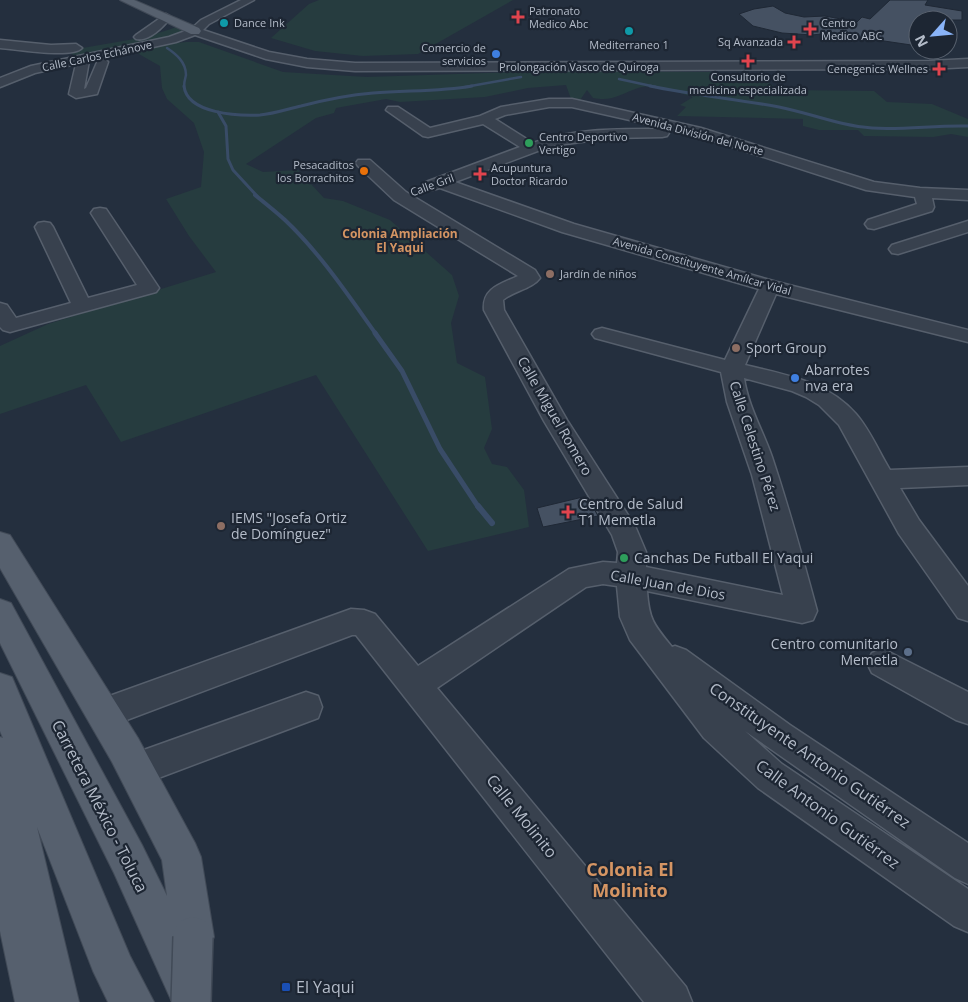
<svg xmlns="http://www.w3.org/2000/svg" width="968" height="1002" viewBox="0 0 968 1002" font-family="'Open Sans',sans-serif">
<rect width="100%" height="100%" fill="#242f3e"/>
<g fill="#263c3f">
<polygon points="319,0 513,0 418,54 363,56 315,51 271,38 309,4"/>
<polygon points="177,27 184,32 165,39 73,57 71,50 146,37"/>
<path d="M 186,42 L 199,42 L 283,72 L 367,77 L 543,71 L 713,72 L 766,81 L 774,86 L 785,90 L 874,91 L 887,102 L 932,104 L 968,119 L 968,137 L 951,134 L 933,137 L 864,136 L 858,130 L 819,130 L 803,126 L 803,119 L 677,116 L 686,107 L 680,105 L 693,97 C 677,92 655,83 638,88 C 620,94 613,102 593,98 L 587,90 L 580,100 L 571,99 L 566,85 L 528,88 L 485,97 L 400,102 L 386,99 L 336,108 L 334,113 L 316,118 L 246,164 L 263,172 L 298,170 L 324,198 L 343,201 L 390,220 L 452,275 L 459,296 L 451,323 L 457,363 L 485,377 L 492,429 L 484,448 L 492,464 L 507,467 L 524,490 L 529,527 L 428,551 L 316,375 L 121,442 L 86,385 L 0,414 L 0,346 L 48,324 L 216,272 L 189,236 L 166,199 L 201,187 L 204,152 L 194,123 L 167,99 L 162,88 L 160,66 L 137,53 L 167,44 Z"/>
</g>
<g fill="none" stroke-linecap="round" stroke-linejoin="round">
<g stroke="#394c67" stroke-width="2.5">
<path d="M 167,48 C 176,54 186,62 186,75 C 185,79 184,82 184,87"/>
<polyline points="619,79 656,87"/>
<polyline points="465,87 521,77"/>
</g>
<g stroke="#394c67" stroke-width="3">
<path d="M 184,86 C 187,114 239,116 260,115 C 273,114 288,109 301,106 C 324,100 349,95 373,93 C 406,90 439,92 472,86"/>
<path d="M 650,86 C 693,95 736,99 779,107 C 810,113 840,126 872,128 C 904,130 936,125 968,126"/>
<polyline points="218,112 226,126 228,159 233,170 257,196"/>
</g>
<path stroke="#394c67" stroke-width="4" d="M 255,195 C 265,203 275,211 285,220 C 320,253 348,295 376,334"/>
<polyline stroke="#394c67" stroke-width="5" points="375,333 402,371 440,449 479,508"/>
<polyline stroke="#394c67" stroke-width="6" points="478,506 492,523"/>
</g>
<g fill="#455162" stroke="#1f2835">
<polygon points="890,0 928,0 925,5 962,11 962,20 918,20 918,46 830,33 812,35 782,33 753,26 739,14 754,9 773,6 785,13 804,17 825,16 857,22 862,17 870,19"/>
<polygon points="587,496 598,516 543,527 537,508"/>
</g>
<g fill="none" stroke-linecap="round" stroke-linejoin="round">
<g stroke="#565f6c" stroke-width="3">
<g id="minor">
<path d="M 241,0 L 254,0 L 209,24 L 203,30 L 269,52 L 307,59 L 355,63 L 929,61 L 968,59 L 968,67 L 929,69 L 355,71 L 307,67 L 266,59 L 195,35 L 176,42 L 103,58 L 108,62 L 97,94 L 76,98 L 69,94 L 76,64 L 35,73 L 0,87 L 0,78 L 31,66 L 169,37 L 191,29 L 201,20 ZM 98,60 L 86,88 L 84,89 L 89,61 Z"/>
<path d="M 166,14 L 171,17 C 164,26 149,42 136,39 L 134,37 L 136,35 Z"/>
<path d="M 0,40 L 51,45 L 76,44 L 82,48 C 72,59 16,49 0,48 Z"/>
<path d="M 549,99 L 572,99 L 701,128 L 874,182 L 920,188 L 968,190 L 968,200 L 932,198 L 934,207 L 932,211 L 874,229 L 868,228 L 865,224 L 868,220 L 917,204 L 915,197 L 866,190 L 692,134 L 572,107 L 549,107 L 505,115 L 495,119 L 533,143 C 571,128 621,129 662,129 L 667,130 L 669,133 L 667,136 L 662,137 L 611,138 L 551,146 L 455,182 L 574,224 L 777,282 L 968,330 L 968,342 L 776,294 L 745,365 C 785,375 827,381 856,414 C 870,430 879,452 890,470 L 968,467 L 968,485 L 900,488 L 919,520 L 968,586 L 968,621 L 958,618 L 899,534 L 839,425 L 819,405 L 806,397 L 792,391 L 744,378 C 748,406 763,431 772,457 C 789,508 803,559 817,611 L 813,620 L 802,623 L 647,591 C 649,620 654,625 672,647 L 675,646 L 686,650 L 790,725 L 968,843 L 968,884 L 955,878 L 745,731 L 782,764 L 968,889 L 968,932 L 954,926 L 758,788 L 704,738 L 630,640 L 620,617 L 617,586 L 603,584 L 586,587 L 437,688 L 686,987 L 692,1002 L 644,1002 L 356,635 L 352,635 L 116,724 L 104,720 L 100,709 L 104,698 L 351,609 L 364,610 L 375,614 L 418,666 L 569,569 L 603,562 L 617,563 L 618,552 L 612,535 L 544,421 L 484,310 C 482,288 501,284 518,276 L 394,200 L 358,166 L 356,163 L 358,160 L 370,160 L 406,192 L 535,270 L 540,278 C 532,289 513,291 503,300 L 504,310 L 567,420 L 635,526 L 646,552 L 646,567 L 783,595 L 752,475 L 727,402 L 721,372 L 595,338 L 592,334 L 595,330 L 602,328 L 725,360 L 759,289 L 562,232 L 440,188 L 432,190 L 426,188 L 424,185 L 426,182 L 520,147 L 483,124 L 428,137 L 423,136 L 386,110 L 388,107 L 398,107 L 430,128 L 480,116 L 501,107 Z"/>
<polygon points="100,208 106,209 159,288 156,292 17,330 10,332 3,330 0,327 0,303 7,305 16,318 71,303 35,227 38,223 44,222 50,223 53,227 88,298 137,285 91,213 94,209"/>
<polygon points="968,221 968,232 898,254 892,253 889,249 892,245"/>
<polygon points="883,649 968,692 968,724 956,720 872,673 867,663 872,653"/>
<polygon points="306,692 318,696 322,707 318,718 153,780 141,775 136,763 141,751"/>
</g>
</g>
<g stroke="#414a57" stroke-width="2">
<g id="major">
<polygon points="120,0 134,0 199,28 201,31 199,34 191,34"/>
<polygon points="0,532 10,535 138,738 195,843 201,857 214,937 208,952 196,957 211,990 206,1002 172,1002 114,873 0,643 0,599 11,603 142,845 167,896 162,860 112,762 0,568"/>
<polygon points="0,673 12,677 130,956 154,1002 108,1002 93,971 37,827 79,1002 15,1002 0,931 0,737 3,738 0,731"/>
</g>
</g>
<use href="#minor" fill="#38414e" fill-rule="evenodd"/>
<use href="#major" fill="#56606e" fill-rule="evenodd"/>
<g stroke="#414a57" stroke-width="42" stroke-linecap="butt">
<polyline id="major-bridge" points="191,1002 193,937"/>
</g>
<use href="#major-bridge" stroke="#56606e" stroke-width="39"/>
</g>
<g fill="#e0444e" stroke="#1d2633" stroke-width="2">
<path d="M515.5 9.5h5v5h5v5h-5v5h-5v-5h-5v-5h5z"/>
<path d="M807.5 21.5h5v5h5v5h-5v5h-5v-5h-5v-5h5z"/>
<path d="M791.5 34.5h5v5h5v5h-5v5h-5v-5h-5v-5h5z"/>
<path d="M745.5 53.5h5v5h5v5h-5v5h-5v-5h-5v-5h5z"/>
<path d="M936.5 61.5h5v5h5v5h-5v5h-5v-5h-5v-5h5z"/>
<path d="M477.5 166.5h5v5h5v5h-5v5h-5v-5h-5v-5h5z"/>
<path d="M565.5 504.5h5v5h5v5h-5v5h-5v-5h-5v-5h5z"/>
</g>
<g fill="#0f9aa8" stroke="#1d2633" stroke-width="2">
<circle cx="224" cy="23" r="5"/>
<circle cx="629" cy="31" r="5"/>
</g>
<g fill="#3f7fe0" stroke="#1d2633" stroke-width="2">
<circle cx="496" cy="54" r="5"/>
<circle cx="795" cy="378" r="5"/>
</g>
<g fill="#2e9e5b" stroke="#1d2633" stroke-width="2">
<circle cx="529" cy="143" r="5"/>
<circle cx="624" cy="558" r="5"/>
</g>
<circle fill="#e8710a" stroke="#1d2633" stroke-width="2" cx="364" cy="171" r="5"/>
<g fill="#8d6e63" stroke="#1d2633" stroke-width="2">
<circle cx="550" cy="274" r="5"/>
<circle cx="736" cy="348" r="5"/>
<circle cx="221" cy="526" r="5"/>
</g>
<circle fill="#5c6f8a" stroke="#1d2633" stroke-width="2" cx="908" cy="652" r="5"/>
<rect fill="#1a4fb4" stroke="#1d2633" stroke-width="2" x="281" y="982" width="10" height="10" rx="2.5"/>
<g text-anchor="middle" stroke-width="4.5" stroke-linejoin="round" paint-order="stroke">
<g font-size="11" fill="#b4bcc9" stroke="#1d2633" text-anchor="start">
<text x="529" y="15">Patronato<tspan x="529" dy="13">Medico Abc</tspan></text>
<text x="234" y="27">Dance Ink</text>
<text x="821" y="27">Centro<tspan x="821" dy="13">Medico ABC</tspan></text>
<text x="783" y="46" text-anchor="end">Sq Avanzada</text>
<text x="629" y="49" text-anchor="middle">Mediterraneo 1</text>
<text x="486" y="52" text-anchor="end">Comercio de<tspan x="486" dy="13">servicios</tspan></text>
<text x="928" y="73" text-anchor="end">Cenegenics Wellnes</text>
<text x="748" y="81" text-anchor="middle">Consultorio de<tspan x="748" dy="13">medicina especializada</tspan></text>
<text x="539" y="141">Centro Deportivo<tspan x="539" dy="13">Vertigo</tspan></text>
<text x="354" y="169" text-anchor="end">Pesacaditos<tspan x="354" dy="13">los Borrachitos</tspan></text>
<text x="491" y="172">Acupuntura<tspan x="491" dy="13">Doctor Ricardo</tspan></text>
<text x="560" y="278">Jardín de niños</text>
</g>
<g font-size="11" fill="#b4bcc9" stroke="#1d2633">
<text transform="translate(97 56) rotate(-12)" y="4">Calle Carlos Echánove</text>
<text x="579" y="71">Prolongación Vasco de Quiroga</text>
<text transform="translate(698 134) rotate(15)" y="4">Avenida División del Norte</text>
<text transform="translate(432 185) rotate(-20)" y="4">Calle Gril</text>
<text transform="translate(702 266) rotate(16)" y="4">Avenida Constituyente Amílcar Vidal</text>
</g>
<g font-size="12" font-weight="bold" fill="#d59563" stroke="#1d2633">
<text x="400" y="238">Colonia Ampliación<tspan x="400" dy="14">El Yaqui</tspan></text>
</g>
<g font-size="14" fill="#b4bcc9" stroke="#1d2633" text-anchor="start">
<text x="746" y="353">Sport Group</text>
<text x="805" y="375">Abarrotes<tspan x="805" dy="16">nva era</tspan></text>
<text x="579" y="509">Centro de Salud<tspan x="579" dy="16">T1 Memetla</tspan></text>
<text x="231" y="523">IEMS "Josefa Ortiz<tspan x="231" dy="16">de Domínguez"</tspan></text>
<text x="634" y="563">Canchas De Futball El Yaqui</text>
<text x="898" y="649" text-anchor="end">Centro comunitario<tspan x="898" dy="16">Memetla</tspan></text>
</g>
<g font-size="14" fill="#b4bcc9" stroke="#1d2633">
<text transform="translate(555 416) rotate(60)" y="5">Calle Miguel Romero</text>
<text transform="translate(755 446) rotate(72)" y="5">Calle Celestino Pérez</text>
<text transform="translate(668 585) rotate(10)" y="5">Calle Juan de Dios</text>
</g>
<g font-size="16" fill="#b4bcc9" stroke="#1d2633">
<text transform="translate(810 755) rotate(35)" y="6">Constituyente Antonio Gutiérrez</text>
<text transform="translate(100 806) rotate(63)" y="6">Carretera México - Toluca</text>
<text transform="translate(828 814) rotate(36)" y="6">Calle Antonio Gutiérrez</text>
<text transform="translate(522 816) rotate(51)" y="6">Calle Molinito</text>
</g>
<g font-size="16" fill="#b4bcc9" stroke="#1d2633" text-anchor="start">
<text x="296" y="993">El Yaqui</text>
</g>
<g font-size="18" font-weight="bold" fill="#d59563" stroke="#1d2633">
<text x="630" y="876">Colonia El<tspan x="630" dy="21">Molinito</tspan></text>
</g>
</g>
<g transform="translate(933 35) rotate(243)"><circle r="24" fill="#1d2633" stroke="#59626f"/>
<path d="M0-4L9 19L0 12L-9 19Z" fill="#8ab4f8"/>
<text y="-8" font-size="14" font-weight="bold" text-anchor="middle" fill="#b4bcc9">N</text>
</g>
</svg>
